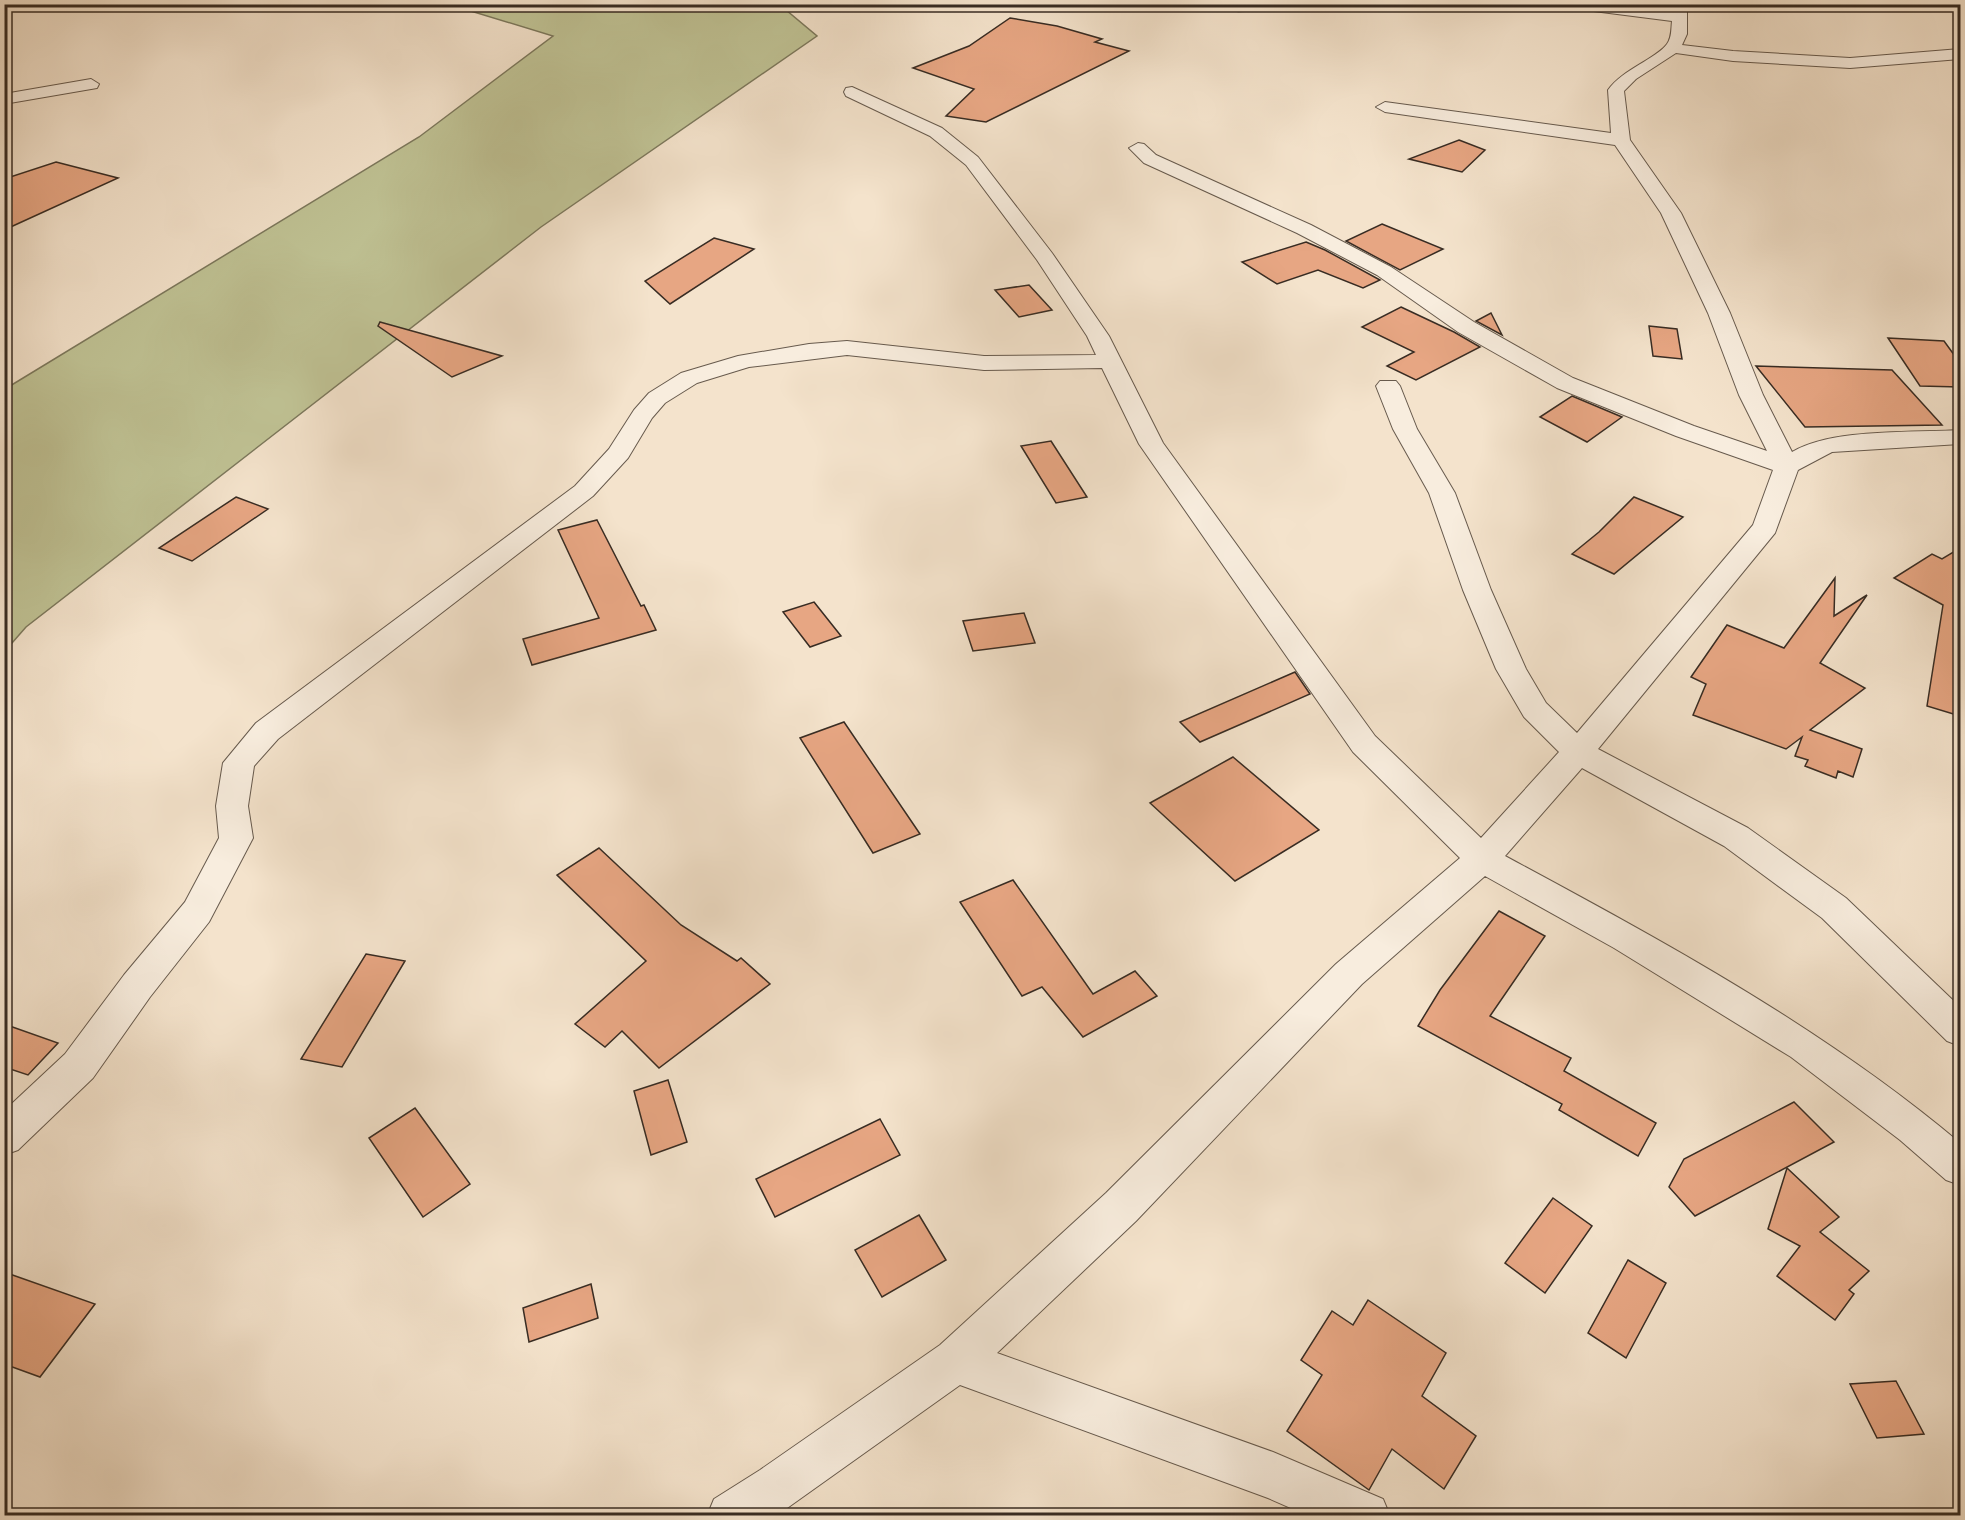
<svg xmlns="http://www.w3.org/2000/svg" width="1965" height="1520" viewBox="0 0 1965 1520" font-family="'IM FELL DW Pica',serif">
<rect width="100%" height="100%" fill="#f4e3cc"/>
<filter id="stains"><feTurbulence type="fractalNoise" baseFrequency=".00333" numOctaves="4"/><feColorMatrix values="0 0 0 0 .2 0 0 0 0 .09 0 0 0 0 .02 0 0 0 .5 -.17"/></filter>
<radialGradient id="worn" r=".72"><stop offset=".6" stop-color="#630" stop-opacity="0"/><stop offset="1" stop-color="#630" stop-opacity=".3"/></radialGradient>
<polygon fill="#c0c395" stroke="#7c785c" stroke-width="1.5" points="451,5 780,5 817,36 541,227 26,627 5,651 5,389 419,137 553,36"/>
<g fill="#e7a683" stroke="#382c23" stroke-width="1.5">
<polygon points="1010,18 1057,26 1102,39 1095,42 1129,51 986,122 946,116 974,89 913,68 969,46"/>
<polygon points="1459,140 1485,150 1462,172 1409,159"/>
<polygon points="56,162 118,178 4,230 4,179"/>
<polygon points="1382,224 1443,249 1400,270 1346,241"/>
<polygon points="714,238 754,249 670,304 645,281"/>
<polygon points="1306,242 1325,250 1380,280 1363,288 1318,270 1277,284 1242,262"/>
<polygon points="1029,285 1052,310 1019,317 995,290"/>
<polygon points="1401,307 1454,332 1480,347 1416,380 1387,366 1414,352 1362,327"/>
<polygon points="1491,313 1502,335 1476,321"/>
<polygon points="380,322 502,356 452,377 378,326"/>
<polygon points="1649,326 1677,329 1682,359 1653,356"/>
<polygon points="1888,338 1944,341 1960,363 1960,387 1920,386"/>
<polygon points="1756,366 1892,370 1942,425 1805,427"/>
<polygon points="1572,396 1622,417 1587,442 1540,417"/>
<polygon points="1051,441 1087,497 1056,503 1021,446"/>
<polygon points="236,497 268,509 192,561 159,548"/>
<polygon points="1634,497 1683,517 1614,574 1572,554 1599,532"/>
<polygon points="597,520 641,606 644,605 656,630 532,665 523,639 599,618 558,530"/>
<polygon points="1960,548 1960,716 1927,706 1943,605 1894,578 1932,554 1942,559"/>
<polygon points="1835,578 1834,616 1867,595 1820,663 1865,688 1810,730 1862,749 1853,777 1838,771 1836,778 1805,766 1808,760 1795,756 1802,737 1786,749 1693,715 1706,684 1691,677 1727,625 1784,648"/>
<polygon points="814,602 841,636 810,647 783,612"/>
<polygon points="1024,613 1035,643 973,651 963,621"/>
<polygon points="1295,672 1310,694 1200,742 1180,722"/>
<polygon points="844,722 920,834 873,853 800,738"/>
<polygon points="1233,757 1319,830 1235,881 1150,803"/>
<polygon points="599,848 681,925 737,961 741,958 770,984 659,1068 622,1031 605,1047 575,1024 646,961 557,875"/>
<polygon points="1013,880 1093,994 1135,971 1157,996 1083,1037 1042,987 1022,996 960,902"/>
<polygon points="1499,911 1545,936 1490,1016 1571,1058 1564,1071 1656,1123 1638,1156 1559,1110 1562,1104 1418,1026 1440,990"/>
<polygon points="366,954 405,961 342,1067 301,1059"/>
<polygon points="4,1024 58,1043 28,1075 4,1067"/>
<polygon points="668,1080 687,1142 651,1155 634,1091"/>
<polygon points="1794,1102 1834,1142 1695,1216 1669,1187 1684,1159"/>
<polygon points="415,1108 470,1184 423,1217 369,1138"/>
<polygon points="880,1119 900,1155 775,1217 756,1179"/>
<polygon points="1787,1168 1839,1217 1820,1232 1869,1271 1849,1290 1854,1294 1835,1320 1777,1276 1800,1246 1768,1229"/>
<polygon points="1553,1198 1592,1226 1545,1293 1505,1263"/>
<polygon points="919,1215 946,1260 882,1297 855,1250"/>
<polygon points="1628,1260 1666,1283 1626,1358 1588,1333"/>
<polygon points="4,1272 95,1304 40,1377 4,1364"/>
<polygon points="591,1284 598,1318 529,1342 523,1308"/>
<polygon points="1368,1300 1446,1353 1422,1396 1476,1436 1444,1489 1392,1449 1369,1490 1287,1431 1322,1375 1301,1360 1332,1311 1353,1325"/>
<polygon points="1896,1381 1924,1434 1877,1438 1850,1384"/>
</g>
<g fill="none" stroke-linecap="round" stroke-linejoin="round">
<g stroke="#675a4d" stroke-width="2">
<g id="street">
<path d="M 1197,4 L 1276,4 C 1266,14 1207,13 1197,4 Z"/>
<path d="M 1461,4 L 1508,4 C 1500,12 1469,12 1461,4 Z"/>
<path d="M 1563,4 L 1609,4 L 1672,12 L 1673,4 L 1687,4 L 1687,34 L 1682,45 L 1733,51 L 1850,58 L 1960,49 L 1960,59 L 1850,68 L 1733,61 L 1676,53 L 1636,79 L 1624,91 L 1630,140 L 1681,213 L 1730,313 L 1763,395 L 1792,452 C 1833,428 1912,433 1960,430 L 1960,444 L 1832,452 L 1798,470 L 1775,533 L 1598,749 L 1748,828 L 1846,898 L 1960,1007 L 1960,1046 L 1947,1041 L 1822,918 L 1724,846 L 1582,768 L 1505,856 C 1663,941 1822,1027 1960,1143 L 1960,1185 L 1946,1180 L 1900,1140 L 1791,1057 L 1614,948 L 1485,876 L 1362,984 L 1136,1221 L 997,1353 L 1273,1452 L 1383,1499 L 1390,1516 L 1309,1516 L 1268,1498 L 960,1385 L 776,1516 L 707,1516 L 714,1499 L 760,1470 L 940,1345 L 1106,1193 L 1336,964 L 1460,858 L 1353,752 L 1139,444 L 1102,368 L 984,370 L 847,355 L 749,367 L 697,383 L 665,403 L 652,418 L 628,458 L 593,496 L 278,739 L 254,766 L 248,806 L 253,838 L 209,922 L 150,997 L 93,1078 L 18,1150 L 4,1155 L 4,1111 L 65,1054 L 124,975 L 185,902 L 219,838 L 216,806 L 223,763 L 256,723 L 575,486 L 609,449 L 634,410 L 649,393 L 681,373 L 738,356 L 809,344 L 847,341 L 984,356 L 1096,355 L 1087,336 L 1037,260 L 966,165 L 930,136 L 846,96 L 844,92 L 846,88 L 852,87 L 942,128 L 978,157 L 1052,253 L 1109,336 L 1163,443 L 1375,736 L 1481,838 L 1559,752 L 1524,717 L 1496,669 L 1463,590 L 1429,493 L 1393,429 L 1376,386 L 1380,381 L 1396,381 L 1400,386 L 1417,429 L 1455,493 L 1491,590 L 1526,669 L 1546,703 L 1577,733 L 1753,525 L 1773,470 L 1676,436 L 1557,388 L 1458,332 L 1377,275 L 1297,233 L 1144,163 L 1129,148 L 1138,143 L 1144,144 L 1156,155 L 1311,225 L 1391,267 L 1474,322 L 1573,378 L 1694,426 L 1767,451 L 1739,395 L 1708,313 L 1661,213 L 1615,145 L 1385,112 L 1376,107 L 1385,102 L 1611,133 L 1608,90 C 1623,69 1656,59 1667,44 C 1672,37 1671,29 1672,21 L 1570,8 Z"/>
<polygon points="91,79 99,84 97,88 4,104 4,94"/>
</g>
</g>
<use href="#street" fill="#f8edde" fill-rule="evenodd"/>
</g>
<rect width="1965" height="1520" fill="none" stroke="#f4e3cc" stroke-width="24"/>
<rect x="6" y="6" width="1953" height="1508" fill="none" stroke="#382c23" stroke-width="3"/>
<rect x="12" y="12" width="1941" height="1496" fill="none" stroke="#382c23" stroke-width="1.5"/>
<rect width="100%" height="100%" filter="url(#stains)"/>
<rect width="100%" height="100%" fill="url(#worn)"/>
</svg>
